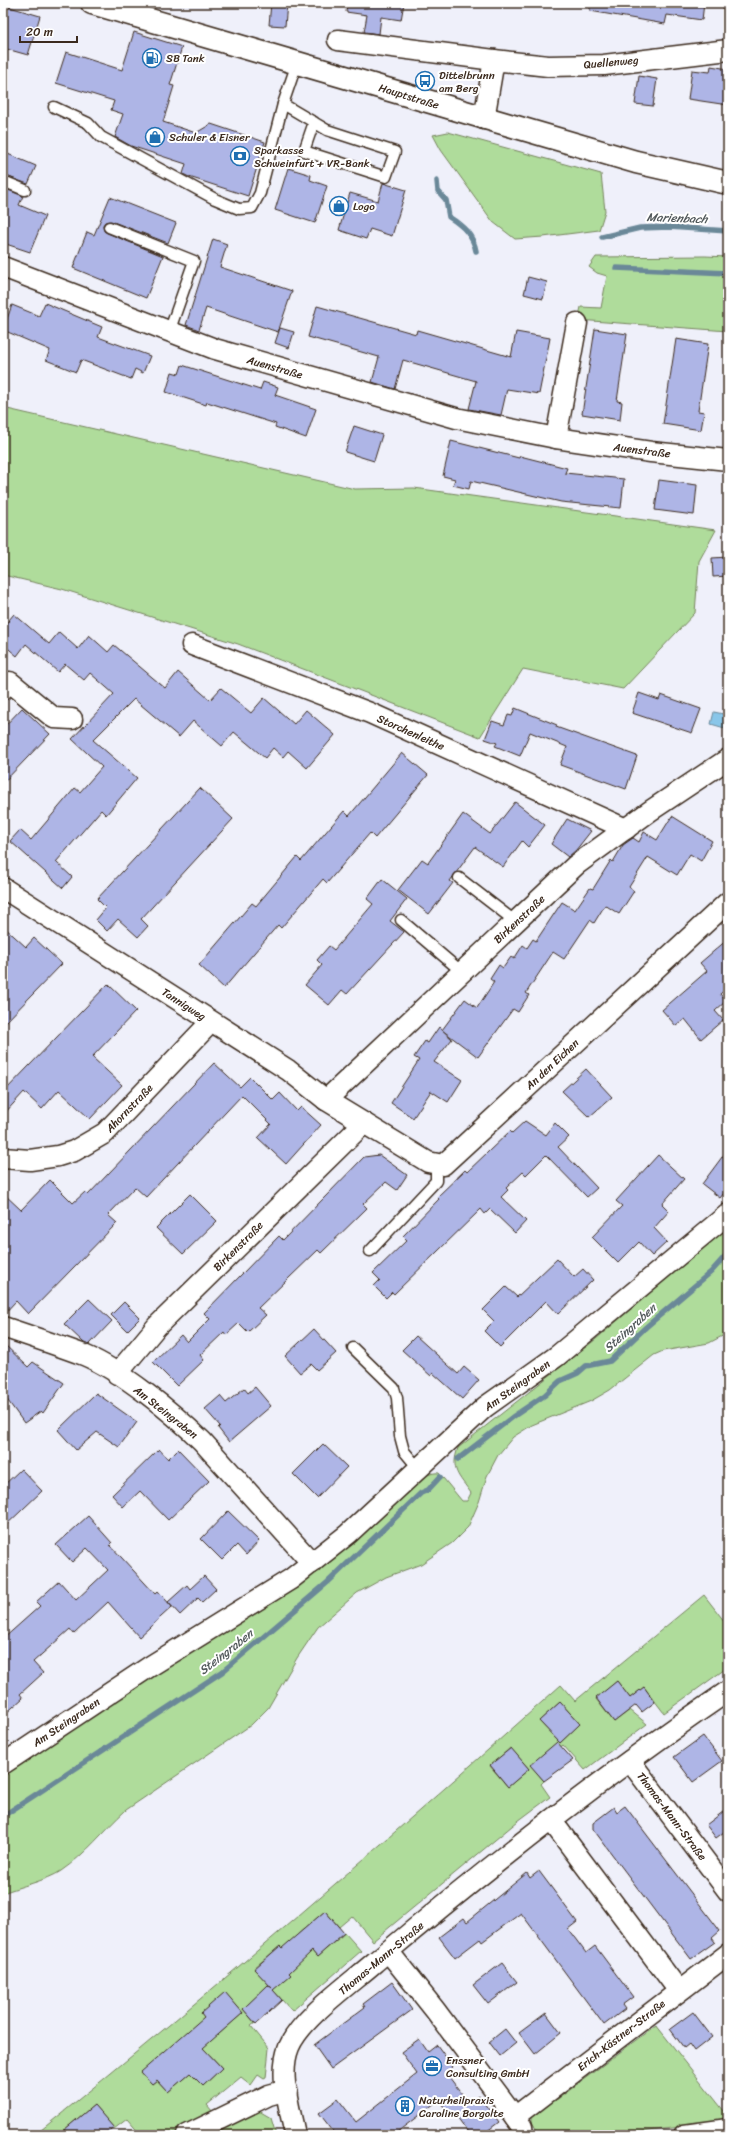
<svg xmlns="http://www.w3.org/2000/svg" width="731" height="2138" viewBox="0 0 731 2138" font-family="Sriracha,sans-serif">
<rect width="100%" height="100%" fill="#eff0fa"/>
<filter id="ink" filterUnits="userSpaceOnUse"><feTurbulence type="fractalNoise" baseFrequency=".025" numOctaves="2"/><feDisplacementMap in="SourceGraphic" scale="8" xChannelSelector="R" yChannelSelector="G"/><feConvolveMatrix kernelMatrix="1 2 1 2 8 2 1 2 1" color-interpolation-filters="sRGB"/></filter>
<g filter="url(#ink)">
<g fill="#afdc9b" stroke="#75835c" fill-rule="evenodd">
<polygon points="448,132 601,174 605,211 599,230 543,237 515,239 493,222 441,150 433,135"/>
<polygon points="705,256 728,257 728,331 578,320 581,307 601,308 607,276 597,273 589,267 596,257"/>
<polygon points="3,408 355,489 414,488 716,530 699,561 695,613 623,689 523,669 480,737 238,644 62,589 3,575"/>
<path d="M 728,1226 L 728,1333 L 709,1343 L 663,1351 L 654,1355 L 610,1390 L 591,1401 L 532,1425 L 513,1437 L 498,1455 L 487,1476 L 479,1502 L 468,1527 L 452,1543 L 421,1564 L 386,1577 L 357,1593 L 318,1627 L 297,1658 L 268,1708 L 251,1725 L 126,1810 C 104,1830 86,1854 61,1871 C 48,1880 18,1887 3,1893 L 3,1775 L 396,1502 C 408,1492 423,1471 439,1473 L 462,1501 L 467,1501 L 471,1493 C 459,1476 450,1470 458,1448 L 596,1339 Z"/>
<path d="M 704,1595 L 728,1626 L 728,1667 L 664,1713 L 644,1687 L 630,1698 L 617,1681 L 596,1699 L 614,1722 L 630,1710 L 647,1724 L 585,1770 L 563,1745 L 548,1758 L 531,1765 L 544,1781 L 541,1784 L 550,1797 L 518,1821 L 373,1941 L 352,1916 L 339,1927 L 325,1911 L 298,1934 L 317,1957 L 345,1933 L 361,1951 L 292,2011 L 271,1988 L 279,1981 L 281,1983 L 290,1975 L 289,1973 L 297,1965 L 280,1946 L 254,1968 L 269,1985 L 243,2009 L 255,2023 L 251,2026 L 269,2048 L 266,2078 L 264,2079 L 258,2075 L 251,2085 L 241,2077 L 207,2105 L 213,2112 L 169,2135 L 141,2135 L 127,2119 L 114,2129 L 94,2105 L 58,2135 L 35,2135 C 215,1990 389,1839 561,1685 L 575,1701 ZM 560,1702 L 580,1724 L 560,1743 L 539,1721 ZM 510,1748 L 529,1769 L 508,1787 L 490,1766 ZM 225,1993 L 243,2013 L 219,2034 ZM 210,2055 L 222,2068 L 203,2086 L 190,2073 L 168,2092 L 157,2080 L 152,2084 L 141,2072 L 202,2062 Z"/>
<polygon points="656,2025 728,2116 728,2121 617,2135 539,2135 532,2123 532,2115 550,2096 555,2101"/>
<polygon points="259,2111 271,2118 276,2135 239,2135 236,2132 234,2135 205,2135"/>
</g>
<polygon fill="#89c6e9" stroke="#6a8898" points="714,712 728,715 728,729 711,724"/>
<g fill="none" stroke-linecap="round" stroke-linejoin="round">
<g stroke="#6a8898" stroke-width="5.5">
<path d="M 437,181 L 438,191 L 446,200 L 449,217 C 463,226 473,235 476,251"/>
<polyline points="602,237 640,228 669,227 728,231"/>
<polyline points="616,268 728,273"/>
<polyline points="458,1459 514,1416 545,1395 560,1381 578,1373 586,1366 610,1361 646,1327 711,1272 728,1253"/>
<polyline points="3,1816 222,1672 328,1582 421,1493 428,1490 440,1477"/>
</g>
</g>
<g fill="#aeb5e6" stroke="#3b2a1e">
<polygon points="271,3 287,3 285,26 269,25"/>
<polygon points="347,3 404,3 401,20 381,17 379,34 364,32 367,15 346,12"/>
<polygon points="590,3 704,3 702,20 667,15 665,24 590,11"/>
<polygon points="3,5 40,16 28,55 3,48"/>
<polygon points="134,32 182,47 170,85 174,86 163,122 196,133 211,124 265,142 248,196 189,177 183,174 186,164 131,146 115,137 123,114 111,110 114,101 56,83 66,52 122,70"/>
<polygon points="711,66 728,69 728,105 688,99 692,70 710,72"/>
<polygon points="639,76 657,79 653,106 635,104"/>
<polygon points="3,152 36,166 28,184 3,175"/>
<polygon points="288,168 311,175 310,180 327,186 315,223 275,210"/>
<polygon points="383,183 406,190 392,236 370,229 366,239 339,230 350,193 378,201"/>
<polygon points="3,188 23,196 19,205 45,216 30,252 3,243"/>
<polygon points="110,197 176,223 168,243 111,221 105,222 103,225 104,231 107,233 163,256 146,298 73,268 87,232 94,235"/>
<polygon points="213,239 227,244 220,267 292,291 278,332 206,308 199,330 186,325"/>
<polygon points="528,277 547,282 543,299 524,294"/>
<polygon points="45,303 102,327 98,337 150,356 143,373 135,369 131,379 81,360 76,372 46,360 50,350 3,330 12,305 39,316"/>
<polygon points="317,306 416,334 417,330 511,357 516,332 550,338 539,394 507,389 501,415 469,409 476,381 403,360 395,389 372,382 379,357 308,337"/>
<polygon points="280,328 294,332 289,348 275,343"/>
<polygon points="595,329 627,334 617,401 622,402 620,420 582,414"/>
<polygon points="676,339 708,344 698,411 704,412 701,430 663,424"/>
<polygon points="182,365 260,390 263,382 278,387 275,395 316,409 306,438 275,427 276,424 207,402 206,405 166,392 172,372 179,374"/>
<polygon points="354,426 382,435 374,461 345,452"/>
<polygon points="451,441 519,458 520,456 567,468 565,473 624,479 621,508 561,502 471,481 469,489 453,485 455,479 443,476"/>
<polygon points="659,480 697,485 694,515 655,510"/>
<polygon points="728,557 728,576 713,577 712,558"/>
<polygon points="14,614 49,644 59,632 78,649 89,635 108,652 114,645 165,688 178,672 210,700 221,688 251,713 264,698 294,724 306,710 335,735 307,768 288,751 283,757 273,748 265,758 234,732 222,746 193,721 179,737 134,699 93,740 137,778 106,815 101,810 56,862 72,877 63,888 10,841 20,830 31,840 75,788 80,792 102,767 72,739 114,694 90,673 84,680 65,664 58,672 26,644 17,656 3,644 3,627"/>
<polygon points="639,693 659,700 661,695 701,709 692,733 632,713"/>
<polygon points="22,708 50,734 3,783 3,728"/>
<polygon points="515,708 557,725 556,727 637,756 626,789 560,765 567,747 530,732 520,756 495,746 497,743 485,739 492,721 504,725 508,715 512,716"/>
<polygon points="402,753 428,775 375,838 370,833 327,883 323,879 281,928 278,925 224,988 199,965 252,903 256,906 297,857 301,861 344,811 349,816"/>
<polygon points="200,788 233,819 141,919 148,926 138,937 118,919 107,931 96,920 106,908 97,899"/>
<polygon points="515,802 545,825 528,847 522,841 503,867 475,847 450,881 453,883 429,914 398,890 422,859 428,863 463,814 490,834"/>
<polygon points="672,816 712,841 701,861 690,854 677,875 648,857 629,887 634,891 619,914 605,905 594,923 590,920 564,959 553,952 526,993 529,995 518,1012 513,1009 478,1057 442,1030 465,999 477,1008 494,982 490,979 499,965 503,968 511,957 514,959 523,945 527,948 533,939 536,941 562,902 575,910 590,888 593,889 611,860 613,862 623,845 633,838 639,842 644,832 657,840"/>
<polygon points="567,819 591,831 576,850 568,857 551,844"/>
<polygon points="382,879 407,899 390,921 404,932 347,994 342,990 329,1005 305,985 322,965 317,960 329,946 334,950 373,904 367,899"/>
<polygon points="3,926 26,947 34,938 62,964 3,1025"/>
<polygon points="728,939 728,987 720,994 726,1001 715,1011 723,1020 701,1039 685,1019 676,1026 662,1010 707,971 700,963"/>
<polygon points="108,984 136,1011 92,1057 122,1085 90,1119 59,1090 42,1109 24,1092 3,1115 3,1093"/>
<polygon points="439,1027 452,1039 434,1062 462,1080 448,1102 431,1091 413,1118 391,1103 419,1060 414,1057 425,1041 428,1043"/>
<polygon points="214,1063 240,1087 250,1077 273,1100 280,1093 297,1111 301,1107 321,1125 286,1164 258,1138 271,1124 242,1095 146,1197 135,1187 108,1215 117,1223 28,1314 16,1301 3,1315 3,1193 21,1210 50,1180 73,1203 85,1192 88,1195"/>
<polygon points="586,1069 612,1097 589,1117 562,1091"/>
<polygon points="525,1121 546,1135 555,1123 569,1137 558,1147 597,1188 587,1197 546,1155 526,1175 523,1172 506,1188 508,1190 501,1197 526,1221 515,1233 490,1209 485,1214 481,1209 394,1294 392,1292 386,1298 374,1286 380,1280 373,1273 407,1240 403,1236 439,1199 437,1197 465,1170 467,1172 510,1131 512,1133"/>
<polygon points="728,1149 728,1188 720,1198 702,1184"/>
<polygon points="379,1155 407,1175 397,1190 386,1182 363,1204 367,1208 321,1253 318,1250 258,1308 266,1315 248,1332 239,1323 226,1335 224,1332 200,1355 204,1360 177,1386 153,1362 181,1335 187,1342 210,1319 204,1313 279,1236 283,1240 364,1157"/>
<polygon points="658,1155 684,1179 662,1204 669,1211 654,1228 667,1242 652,1256 639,1242 618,1263 592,1237 622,1206 616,1201"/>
<polygon points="190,1194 217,1221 183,1254 156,1228"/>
<polygon points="557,1259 574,1277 583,1269 593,1280 558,1314 546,1301 500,1347 484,1331 494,1321 483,1310 506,1287 517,1297"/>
<polygon points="89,1299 112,1321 89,1345 84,1343 64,1324"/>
<polygon points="124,1302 140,1318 127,1331 111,1315"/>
<polygon points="314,1329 336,1353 317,1370 311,1364 300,1373 285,1356"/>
<polygon points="416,1336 458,1374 464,1367 479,1380 462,1399 433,1373 431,1376 402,1350"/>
<polygon points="3,1343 28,1367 33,1362 64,1383 43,1413 41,1411 24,1423 3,1394"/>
<polygon points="255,1387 271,1406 229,1442 218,1428 220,1426 205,1409 220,1396 226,1403 244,1388 248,1393"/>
<polygon points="96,1393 137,1422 119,1447 97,1432 76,1450 58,1430"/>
<polygon points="323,1444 347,1467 317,1498 293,1474"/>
<polygon points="159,1449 168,1459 178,1449 209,1481 168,1520 140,1491 123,1507 112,1495"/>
<polygon points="21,1469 42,1491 3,1528 3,1486"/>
<polygon points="228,1511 259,1541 246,1555 237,1545 222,1560 201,1539"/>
<polygon points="88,1516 112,1543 110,1545 155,1594 158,1591 172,1607 139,1637 108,1602 74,1634 70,1629 33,1662 43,1673 20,1694 23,1698 3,1716 3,1639 40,1606 36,1602 59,1581 76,1600 108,1570 87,1548 72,1562 56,1545"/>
<polygon points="204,1576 216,1589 202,1602 198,1598 180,1615 168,1602 187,1585 190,1589"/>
<polygon points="617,1681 630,1698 644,1687 655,1702 642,1712 636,1705 614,1722 596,1698"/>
<polygon points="560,1702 580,1724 560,1743 539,1721"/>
<polygon points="703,1736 722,1761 693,1782 674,1757"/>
<polygon points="557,1742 573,1760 544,1781 530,1765"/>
<polygon points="511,1748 529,1769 508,1787 490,1765"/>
<polygon points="625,1806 720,1931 712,1938 715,1942 691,1959 593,1829 593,1823 614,1807 617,1812"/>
<polygon points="728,1808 728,1829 716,1838 706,1825"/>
<polygon points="539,1871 577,1922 568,1929 586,1953 595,1946 633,1997 622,2005 625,2009 604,2025 521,1913 482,1942 480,1939 455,1958 439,1937 464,1918 467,1922 527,1873 530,1878"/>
<polygon points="325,1911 344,1933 317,1957 312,1951 289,1973 291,1975 273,1990 282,2000 256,2024 243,2009 268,1985 272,1988 254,1969 280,1946 282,1948"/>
<polygon points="502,1963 517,1982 488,2004 473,1985"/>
<polygon points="392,1982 412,2010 331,2069 314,2045 365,2007 363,2004"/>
<polygon points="225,1992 243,2013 203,2048 222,2068 203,2086 190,2073 168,2092 157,2080 152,2084 141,2072 204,2017 201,2013"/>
<polygon points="693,2012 712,2037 694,2051 689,2044 684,2048 670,2029"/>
<polygon points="546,2013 561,2033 535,2054 519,2033"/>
<polygon points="505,2029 516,2043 500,2056 489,2042"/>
<polygon points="419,2039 428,2052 437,2045 453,2067 446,2073 469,2103 479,2095 499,2122 482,2135 470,2135 455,2114 451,2117 439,2100 393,2135 336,2135 319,2113 338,2099 356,2122 417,2074 401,2052"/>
<polygon points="94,2105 114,2128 105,2135 58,2135"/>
</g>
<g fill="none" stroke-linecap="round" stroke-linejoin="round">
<g stroke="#3b2a1e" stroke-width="13">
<g id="service">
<polyline points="283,104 327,130 395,152 386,177 304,151 314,122"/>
<polyline points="54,107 88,123 101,137 215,199 239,209 252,208 260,193 283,104 297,63"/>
<polyline points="3,181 25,190"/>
<polyline points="109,227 194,261 169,332"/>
<polyline points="459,878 516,922"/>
<polyline points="401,920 462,972"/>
<polyline points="370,1251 436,1181 436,1165"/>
<polyline points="353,1348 394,1388 397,1398 400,1436 404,1451 419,1469"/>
</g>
</g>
<g stroke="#3b2a1e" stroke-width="23">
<g id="minor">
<polyline points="338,40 494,60"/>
<polyline points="484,119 494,60 548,66 604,65 728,50"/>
<polyline points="3,267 215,349 456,418 556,438 651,452 728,460"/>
<polyline points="556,438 577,323"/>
<polyline points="192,645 370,713 626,829"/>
<polyline points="3,689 10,682 54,718 72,719"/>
<polyline points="3,888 288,1070 326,1100 428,1162 443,1165 728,902"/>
<polyline points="326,1100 576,865 650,811 728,759"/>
<polyline points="3,1158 30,1160 58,1156 74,1151 105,1133 211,1022"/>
<path d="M 3,1327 C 30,1336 57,1345 84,1355 C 122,1371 172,1412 202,1441 L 312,1563"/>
<polyline points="117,1374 157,1326 364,1123"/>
<polyline points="630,1761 728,1891"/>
<polyline points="3,1764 149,1667 291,1579 348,1534 485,1407 557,1356 728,1214"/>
<polyline points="551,1820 679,1991"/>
<polyline points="388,1951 435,2010 515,2117 522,2127 523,2135"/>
<polyline points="515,2117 728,1954"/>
<polyline points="187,2135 269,2095 287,2090"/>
<path d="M 295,2135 C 290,2108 278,2074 289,2047 C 301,2018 350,1984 375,1962 C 488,1867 605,1775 728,1691"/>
<polyline points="684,2135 728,2129"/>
</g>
</g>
<g stroke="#3b2a1e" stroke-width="25">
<polyline id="tertiary" points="92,3 636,162 728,183"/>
</g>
<use href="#service" stroke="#fff" stroke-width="10"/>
<use href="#minor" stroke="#fff" stroke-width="20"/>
<use href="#tertiary" stroke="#fff" stroke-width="22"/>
</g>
</g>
<defs>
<g id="fuel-ring" transform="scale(1)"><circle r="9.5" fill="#fff" stroke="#1f6fb2" stroke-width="1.5"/><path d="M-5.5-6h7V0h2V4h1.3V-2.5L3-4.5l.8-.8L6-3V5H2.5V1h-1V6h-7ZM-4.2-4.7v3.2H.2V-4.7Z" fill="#1f6fb2"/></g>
<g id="bus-ring" transform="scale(1)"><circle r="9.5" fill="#fff" stroke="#1f6fb2" stroke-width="1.5"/><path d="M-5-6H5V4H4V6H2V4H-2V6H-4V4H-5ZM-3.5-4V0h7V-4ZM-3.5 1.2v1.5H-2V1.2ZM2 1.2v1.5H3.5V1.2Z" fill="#1f6fb2"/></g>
<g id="shop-ring" transform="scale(1)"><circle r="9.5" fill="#fff" stroke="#1f6fb2" stroke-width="1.5"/><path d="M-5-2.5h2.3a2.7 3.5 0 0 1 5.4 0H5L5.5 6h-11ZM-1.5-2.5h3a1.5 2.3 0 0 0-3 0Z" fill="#1f6fb2"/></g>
<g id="bank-ring" transform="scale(1)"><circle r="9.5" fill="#fff" stroke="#1f6fb2" stroke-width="1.5"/><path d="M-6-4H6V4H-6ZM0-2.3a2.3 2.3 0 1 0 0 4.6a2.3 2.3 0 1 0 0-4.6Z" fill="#1f6fb2"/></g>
<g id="office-ring" transform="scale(1)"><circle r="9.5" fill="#fff" stroke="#1f6fb2" stroke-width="1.5"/><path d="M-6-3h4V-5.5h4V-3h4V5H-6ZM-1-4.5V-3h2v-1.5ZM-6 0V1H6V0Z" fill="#1f6fb2"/></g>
<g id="building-ring" transform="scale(1)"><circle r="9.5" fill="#fff" stroke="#1f6fb2" stroke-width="1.5"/><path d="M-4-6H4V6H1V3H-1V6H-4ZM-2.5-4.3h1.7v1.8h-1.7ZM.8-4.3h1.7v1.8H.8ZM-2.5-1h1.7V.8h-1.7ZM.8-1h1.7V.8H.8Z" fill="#1f6fb2"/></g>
</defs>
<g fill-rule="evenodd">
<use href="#fuel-ring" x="152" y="58"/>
<use href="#bus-ring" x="425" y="81"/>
<use href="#shop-ring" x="155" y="137"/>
<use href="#bank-ring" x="240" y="156"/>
<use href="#shop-ring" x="339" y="206"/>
<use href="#office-ring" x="432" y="2066"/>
<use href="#building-ring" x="405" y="2106"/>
</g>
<g text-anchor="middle" stroke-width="4" stroke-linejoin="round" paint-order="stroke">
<g font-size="11" fill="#3b2a1e" stroke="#fff" text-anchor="start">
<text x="166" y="62">SB Tank</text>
<text x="439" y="79">Dittelbrunn<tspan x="439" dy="13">am Berg</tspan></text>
<text x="169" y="141">Schuler &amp; Eisner</text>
<text x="254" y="154">Sparkasse<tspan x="254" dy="13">Schweinfurt + VR-Bank</tspan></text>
<text x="353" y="210">Logo</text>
<text x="446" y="2064">Enssner<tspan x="446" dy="13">Consulting GmbH</tspan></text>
<text x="419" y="2104">Naturheilpraxis<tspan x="419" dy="13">Caroline Borgolte</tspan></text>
</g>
<g font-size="11" fill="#3b2a1e" stroke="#fff">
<text transform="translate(611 62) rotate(-5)" y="4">Quellenweg</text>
<text transform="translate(409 96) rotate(17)" y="4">Hauptstraße</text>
<text transform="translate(275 367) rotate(16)" y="4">Auenstraße</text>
<text transform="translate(642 450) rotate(7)" y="4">Auenstraße</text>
<text transform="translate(411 732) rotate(24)" y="4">Storchenleithe</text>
<text transform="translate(519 919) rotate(-43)" y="4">Birkenstraße</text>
<text transform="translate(184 1004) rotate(33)" y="4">Tannigweg</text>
<text transform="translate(552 1064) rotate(-43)" y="4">An den Eichen</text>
<text transform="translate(129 1108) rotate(-46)" y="4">Ahornstraße</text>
<text transform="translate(238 1246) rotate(-45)" y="4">Birkenstraße</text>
<text transform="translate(517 1385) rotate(-36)" y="4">Am Steingraben</text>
<text transform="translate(166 1412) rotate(38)" y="4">Am Steingraben</text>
<text transform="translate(66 1722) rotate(-34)" y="4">Am Steingraben</text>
<text transform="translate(672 1816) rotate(53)" y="4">Thomas-Mann-Straße</text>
<text transform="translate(381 1958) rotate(-40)" y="4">Thomas-Mann-Straße</text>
<text transform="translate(621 2035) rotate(-38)" y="4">Erich-Kästner-Straße</text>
</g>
<g font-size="12" font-style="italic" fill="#52595b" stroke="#fff">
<text transform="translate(677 218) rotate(2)" y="4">Marienbach</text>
<text transform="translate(630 1328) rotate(-42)" y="4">Steingraben</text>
<text transform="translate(226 1652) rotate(-38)" y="4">Steingraben</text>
</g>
</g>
<rect width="731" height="2138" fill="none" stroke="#fff" stroke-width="16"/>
<rect x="8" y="8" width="715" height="2122" fill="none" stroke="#3b2a1e" stroke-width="1.5" filter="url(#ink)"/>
<path d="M20 36v6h57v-6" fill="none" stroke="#3b2a1e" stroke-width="2"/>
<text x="26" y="36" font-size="12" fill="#3b2a1e" stroke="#ffffff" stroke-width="3" paint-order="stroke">20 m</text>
</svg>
